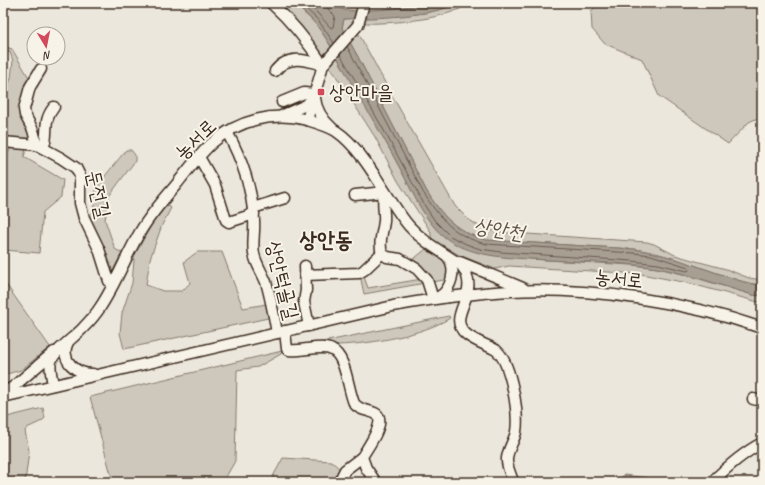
<svg xmlns="http://www.w3.org/2000/svg" width="765" height="485" viewBox="0 0 765 485" font-family="Caveat,'Poor Story',sans-serif">
<rect width="100%" height="100%" fill="#ece7dc"/>
<filter id="ink" filterUnits="userSpaceOnUse"><feTurbulence type="fractalNoise" baseFrequency=".025" numOctaves="2"/><feDisplacementMap in="SourceGraphic" scale="8" xChannelSelector="R" yChannelSelector="G"/><feConvolveMatrix kernelMatrix="1 2 1 2 8 2 1 2 1" color-interpolation-filters="sRGB"/></filter>
<g filter="url(#ink)">
<g fill="#cec8bc" stroke="#84796d">
<polygon points="274,3 293,3 315,23 327,40 378,127 421,208 431,223 530,259 631,265 658,268 686,275 753,295 762,296 762,303 688,283 641,274 509,266 495,269 459,255 431,238 431,232 398,181 375,137 331,68 302,31"/>
<polygon points="333,3 365,3 371,4 379,3 435,3 389,9 356,11 344,10"/>
<path d="M 459,3 L 470,3 C 450,18 405,22 381,23 C 371,24 362,22 353,23 L 390,92 L 455,206 L 468,219 L 477,225 L 497,232 L 647,242 L 654,244 L 675,255 L 696,261 L 726,269 L 749,278 L 762,280 L 762,285 C 745,284 730,277 714,272 C 688,263 662,253 634,249 L 486,240 C 456,232 442,216 426,190 L 357,55 L 342,28 L 344,19 C 378,16 428,18 459,3 Z"/>
<polygon points="601,3 762,3 762,116 749,122 728,144 659,96 642,59 605,44 592,29 591,11"/>
<polygon points="6,47 12,49 31,81 25,97 34,141 12,140 6,133 3,117 3,100 11,78 13,61 10,52 3,52 3,48"/>
<polygon points="13,144 27,146 24,157 63,180 61,197 43,212 39,253 4,250 3,251 3,163"/>
<path d="M 126,150 L 131,150 L 135,155 L 135,161 L 109,196 L 105,220 L 115,249 L 122,253 L 111,274 L 86,218 C 97,213 93,199 96,190 C 98,183 120,158 126,150 Z"/>
<polygon points="168,205 171,208 162,225 150,259 146,285 163,291 182,291 190,283 184,262 197,252 222,252 243,308 267,304 270,316 268,318 124,349 120,333 122,313 132,283 134,260 133,258 152,224 166,206"/>
<polygon points="426,249 442,259 445,261 448,269 447,277 444,280 432,282 410,262"/>
<polygon points="363,274 368,288 422,279 425,283 364,294 360,275"/>
<polygon points="3,280 50,347 21,370 3,375"/>
<path d="M 449,316 L 450,318 C 422,335 371,344 338,345 L 336,348 L 308,345 Z"/>
<polygon points="282,351 281,354 258,367 237,370 235,461 223,482 113,482 90,397"/>
<polygon points="43,408 45,418 42,421 27,428 25,431 29,451 25,482 3,482 3,418"/>
<polygon points="283,458 331,461 351,479 357,482 270,482"/>
<polygon points="624,475 649,478 654,482 616,482"/>
</g>
<path fill="#a89f93" stroke="#7c7064" d="M 293,3 L 333,3 L 344,10 L 356,11 L 389,9 L 435,3 L 459,3 C 430,17 376,18 344,19 L 342,28 L 357,55 L 426,190 C 442,216 456,232 486,240 L 634,249 C 662,253 688,263 714,272 C 730,277 745,284 762,285 L 762,296 L 753,295 C 722,286 690,274 657,268 C 622,262 585,262 549,260 C 516,258 476,259 447,239 C 426,224 415,197 403,174 C 388,145 371,117 354,88 C 337,58 323,24 293,3 Z"/>
<g fill="none" stroke-linecap="round" stroke-linejoin="round">
<g stroke="#67594d" stroke-width="1">
<polyline points="300,3 318,20 334,43"/>
<polyline points="308,3 331,28 333,27 335,16 328,9 327,3"/>
<path d="M 340,54 L 381,125 L 425,206 L 435,221 L 450,236 L 466,244 L 480,249 L 501,252 L 632,261 L 658,264 L 687,271 L 689,270 L 688,267 L 651,255 L 634,253 L 486,244 C 454,236 440,219 423,192 L 347,46"/>
</g>
<g stroke="#3b2a1e" stroke-width="13">
<g id="minor">
<path d="M 271,3 C 291,21 308,42 323,65"/>
<path d="M 275,71 C 288,54 306,60 323,65"/>
<path d="M 315,98 C 316,110 323,120 332,128"/>
<polyline points="282,102 304,93 315,94"/>
<polyline points="283,115 306,105 314,97"/>
<polyline points="307,120 323,65 358,25 364,3"/>
<path d="M 227,132 C 242,159 252,189 254,220 C 255,231 252,243 254,254 C 256,264 262,272 266,282 C 271,299 274,316 277,333"/>
<polyline points="3,142 37,145 61,158 76,168 80,176 80,203 84,218 99,249 109,281 113,284"/>
<polyline points="37,145 33,130 25,115 24,109 30,87 41,69"/>
<path d="M 43,148 C 50,133 41,123 54,107"/>
<polyline points="199,157 215,185 226,220 229,222 254,214"/>
<path d="M 355,195 L 385,192 C 381,201 385,211 384,221 C 383,232 378,242 382,253 L 387,257 L 400,259 L 417,269 L 427,280 L 433,299 C 437,298 441,296 444,293 C 453,283 456,266 447,256"/>
<polyline points="253,208 285,198"/>
<polyline points="460,262 523,288"/>
<polyline points="305,266 306,290 304,302 309,326"/>
<polyline points="305,275 359,273 364,270 382,253"/>
<path d="M 285,331 L 287,349 L 289,350 C 302,352 321,344 332,350 C 346,356 348,390 354,403 C 360,413 377,409 379,418 C 382,428 367,448 362,457 L 366,468 L 375,481"/>
<path d="M 68,342 C 59,360 76,374 93,374"/>
<path d="M 53,385 C 52,377 49,369 51,361 C 55,350 75,337 83,328 C 90,321 96,314 101,306 C 116,283 126,256 140,232 C 150,215 163,200 176,185 C 187,171 198,156 212,143 C 238,120 274,111 307,120 C 317,123 328,126 336,131 C 366,151 386,199 409,226 C 424,243 444,253 461,265 C 484,294 444,315 466,334 C 474,341 487,345 496,350 C 511,362 519,413 516,432 C 514,441 508,449 507,458 C 506,466 511,474 513,482"/>
<polyline points="3,393 13,387 54,352"/>
<path d="M 3,397 L 393,306 C 432,299 471,293 511,291 C 590,287 687,302 762,328"/>
<polyline points="753,399 762,401"/>
<polyline points="339,482 345,470 362,457"/>
<path d="M 712,482 C 727,467 743,453 762,443"/>
</g>
</g>
<use href="#minor" stroke="#f7f3e8" stroke-width="10"/>
</g>
</g>
<rect fill="#d1495b" stroke="#f7f3e8" stroke-width="1.5" x="317" y="88" width="8" height="8" rx="2"/>
<g text-anchor="middle" stroke-width="4" stroke-linejoin="round" paint-order="stroke">
<g font-size="20" fill="#3b2a1e" stroke="#f7f3e8" text-anchor="start">
<text x="329" y="99">상안마을</text>
</g>
<g font-size="20" fill="#3b2a1e" stroke="#f7f3e8">
<text transform="translate(195 139) rotate(-44)" y="7">농서로</text>
<text transform="translate(99 194) rotate(77)" y="7">둔전길</text>
<text transform="translate(619 278) rotate(6)" y="7">농서로</text>
<text transform="translate(283 280) rotate(76)" y="7">상안턱골길</text>
</g>
<g font-size="21" font-style="italic" fill="#615347" stroke="#f7f3e8">
<text transform="translate(499 229) rotate(9)" y="7">상안천</text>
</g>
<g font-size="22" font-weight="bold" fill="#3b2a1e" stroke="#f7f3e8">
<text x="326" y="247">상안동</text>
</g>
</g>
<rect width="765" height="485" fill="none" stroke="#f7f3e8" stroke-width="16"/>
<rect x="8" y="8" width="749" height="469" fill="none" stroke="#3b2a1e" stroke-width="1.5" filter="url(#ink)"/>
<g transform="translate(46 46) rotate(170)"><circle r="19" fill="#f7f3e8" stroke="#aca397"/>
<path d="M0-3L7 15L0 10L-7 15Z" fill="#d1495b"/>
<text y="-6" font-size="11" font-weight="bold" text-anchor="middle" fill="#3b2a1e">N</text>
</g>
</svg>
